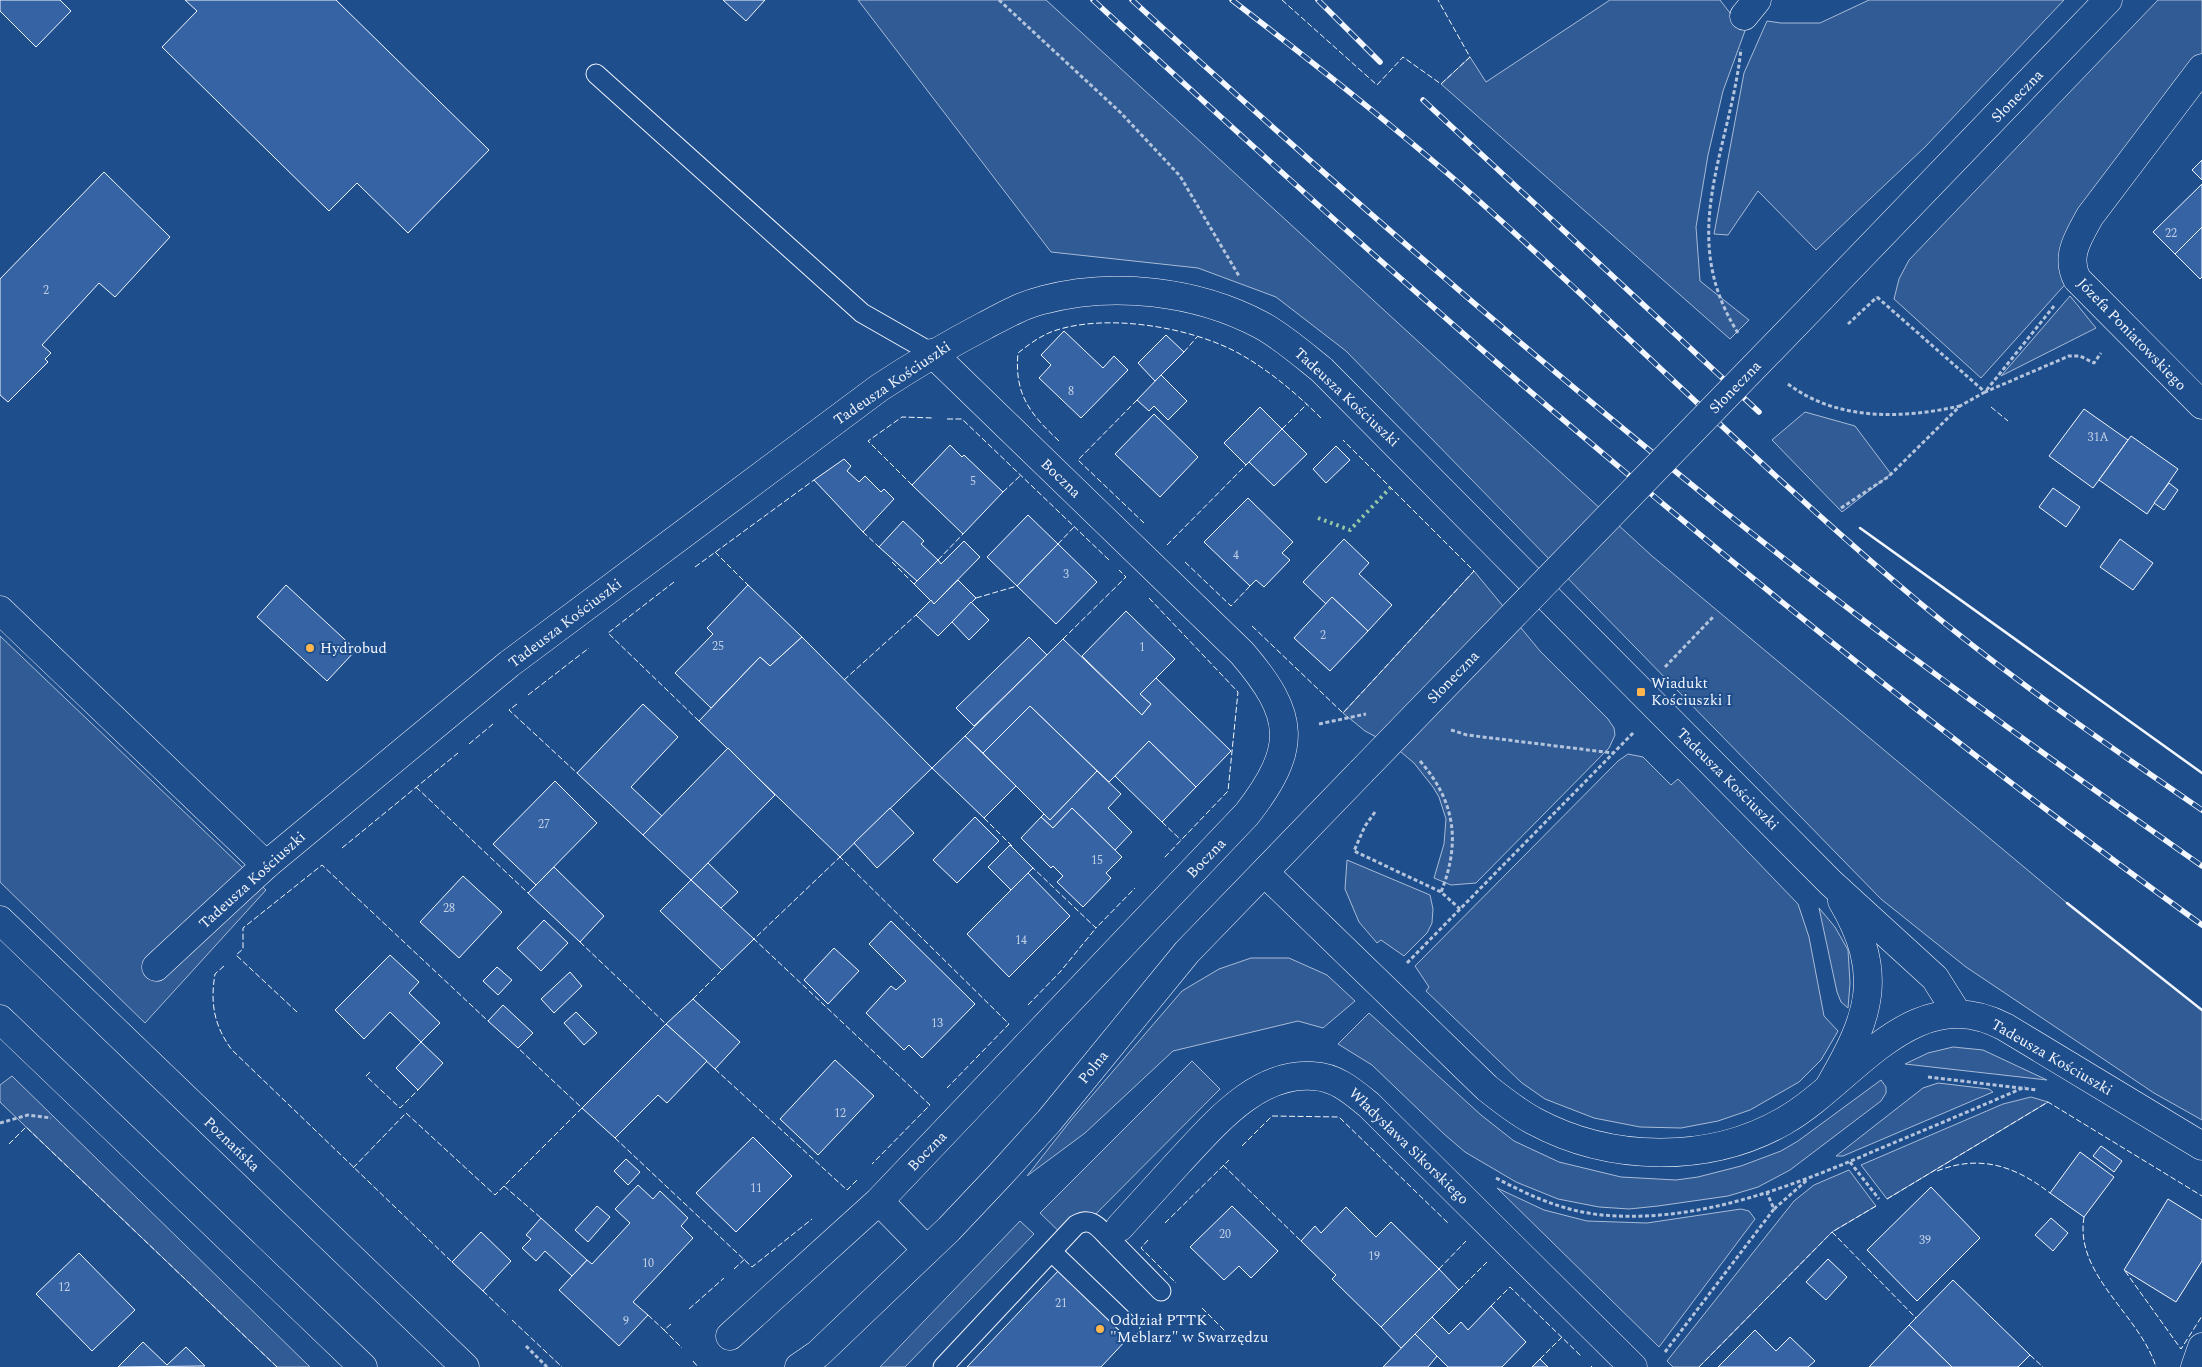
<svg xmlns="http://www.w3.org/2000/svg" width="2202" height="1367" viewBox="0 0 2202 1367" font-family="Spectral,serif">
<rect width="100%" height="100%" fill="#1f4e8c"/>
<g fill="#305b95" stroke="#a8bbd7">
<polygon points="858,0 1046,0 1652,556 2067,903 2202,1010 2202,1120 2154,1093 1966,967 1881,899 1346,351 1276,297 1198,268 1051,252"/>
<polygon points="1610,0 1720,0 1730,13 1750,17 1723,91 1708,155 1696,227 1700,281 1749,320 1730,339 1441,84 1470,57 1486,82"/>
<polygon points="1869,0 2064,0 1925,147 1816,250 1758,191 1728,235 1714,234 1744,73 1767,21 1781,23 1820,23"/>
<polygon points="2158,0 2202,0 2202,56 2085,213 2070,279 1981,378 1894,299 1899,279 1909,260"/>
<polygon points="2070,296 2096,328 2001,376"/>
<polygon points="1805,412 1855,426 1891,474 1842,512 1772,440"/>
<polygon points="1474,571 1540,651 1608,719 1614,728 1615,735 1609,748 1476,883 1451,885 1434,878 1444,844 1446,819 1439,797 1433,787 1414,763 1395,747 1365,731 1343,713"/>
<polygon points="0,636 266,890 145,1023 0,882"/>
<polygon points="1628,754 1643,757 1671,785 1678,779 1798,904 1809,937 1824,1016 1838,1031 1821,1060 1799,1082 1750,1110 1718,1121 1681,1128 1640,1127 1594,1118 1545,1099 1522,1083 1426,991 1429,987 1415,966 1618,761"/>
<polygon points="1347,860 1430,895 1433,909 1432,923 1427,933 1404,956 1381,940 1377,943 1359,922 1345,889"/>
<polygon points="1819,908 1835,927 1848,950 1850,983 1848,1008 1841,1002 1837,992"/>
<polygon points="1251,958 1289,958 1327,975 1355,1001 1323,1028 1298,1021 1173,1051 1085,1133 1027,1176 1071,1120 1182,991 1219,969"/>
<polygon points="1369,1013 1481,1115 1514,1141 1559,1162 1621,1177 1676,1180 1698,1177 1741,1166 1781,1151 1798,1141 1881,1080 1886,1087 1886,1093 1881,1101 1790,1170 1758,1187 1728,1196 1658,1206 1629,1209 1599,1207 1558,1199 1516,1182 1465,1152 1444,1134 1372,1065 1338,1044"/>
<polygon points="1953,1047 1983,1050 2047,1080 1905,1064 1928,1053"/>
<polygon points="1192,1061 1220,1089 1069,1241 1040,1213"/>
<polygon points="12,1076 310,1367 277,1367 0,1102 0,1085"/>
<polygon points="1938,1083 1989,1089 1993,1092 1843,1156 1836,1156 1923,1088"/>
<polygon points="2031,1097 2048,1102 1887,1199 1861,1165 2003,1104"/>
<polygon points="1849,1170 1876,1206 1832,1232 1699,1367 1673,1367 1667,1361 1794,1201 1814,1185"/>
<polygon points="1497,1188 1544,1210 1587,1221 1647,1223 1741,1209 1749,1211 1755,1219 1659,1347"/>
<polygon points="1020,1221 1034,1234 905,1367 880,1367"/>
</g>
<g fill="#3563a3" stroke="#f2f6ff">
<polygon points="0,0 60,0 71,11 36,47 0,11"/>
<polygon points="185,0 336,0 489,150 408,233 357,183 329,211 162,47 197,11"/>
<polygon points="723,0 765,0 746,21"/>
<polygon points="2202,160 2202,180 2192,170"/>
<polygon points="104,172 170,237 115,297 99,283 42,345 51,353 45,359 48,362 8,402 0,395 0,279"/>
<polygon points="2202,184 2202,227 2175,254 2153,232"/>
<polygon points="2202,227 2202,277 2200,279 2175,254"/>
<polygon points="1064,331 1103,368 1114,356 1128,370 1081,418 1039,378 1051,365 1041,355"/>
<polygon points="1166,335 1184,352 1155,381 1138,363"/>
<polygon points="1161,375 1187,401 1168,420 1154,406 1149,411 1137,400"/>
<polygon points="1260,407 1282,429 1246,465 1224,443"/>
<polygon points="2084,409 2128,440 2093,488 2049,456"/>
<polygon points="1154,414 1198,457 1160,497 1115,454"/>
<polygon points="1282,429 1307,454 1274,486 1249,462"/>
<polygon points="2131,436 2178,469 2147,514 2099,480"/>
<polygon points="950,445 962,457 964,455 1003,492 963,534 912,485"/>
<polygon points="1336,446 1350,460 1326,483 1313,469"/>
<polygon points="844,459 851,466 847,471 859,482 865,476 881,492 884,489 894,499 863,532 814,480"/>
<polygon points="2169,483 2178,490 2164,510 2154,503"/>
<polygon points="2053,488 2080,507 2066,527 2039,507"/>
<polygon points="1248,498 1293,542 1282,553 1290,560 1264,587 1256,580 1250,586 1204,542"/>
<polygon points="1028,515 1058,544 1017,586 987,557"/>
<polygon points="903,521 924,541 921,544 938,560 917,581 879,547"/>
<polygon points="1344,539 1369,563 1359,574 1392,605 1368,631 1332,597 1326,604 1303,582"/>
<polygon points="2120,539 2153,563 2133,590 2100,567"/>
<polygon points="964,541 980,557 934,604 914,584 938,560 941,564"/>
<polygon points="1058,544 1097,582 1056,624 1017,586"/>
<polygon points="958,580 976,598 938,636 916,615 931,600 934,604"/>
<polygon points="286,585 356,650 327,681 257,617"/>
<polygon points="748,585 802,637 770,666 760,657 711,708 675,673 713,634 707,628"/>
<polygon points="1332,597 1368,631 1330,671 1294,638"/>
<polygon points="971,602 989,620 969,640 952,622"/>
<polygon points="1126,611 1175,659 1140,694 1151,704 1142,715 1082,656"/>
<polygon points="802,637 932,768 840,857 699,721 760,657 770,666"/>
<polygon points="1029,637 1047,655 974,726 956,708"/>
<polygon points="1063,639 1142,715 1151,704 1140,694 1156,678 1231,751 1196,787 1149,741 1109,782 1030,706 983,753 965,736"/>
<polygon points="643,704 678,737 631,787 662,816 643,835 577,773"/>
<polygon points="1030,706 1097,771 1050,820 983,753"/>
<polygon points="965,736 1016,786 984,818 932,768"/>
<polygon points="1149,741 1196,787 1162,822 1115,776"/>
<polygon points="728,748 775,795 691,880 643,835"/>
<polygon points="1097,771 1121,794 1108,808 1132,832 1115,850 1072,808 1053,828 1041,817 1044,814 1050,820"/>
<polygon points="555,781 597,823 536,885 493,844"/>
<polygon points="890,808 914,833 877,868 854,843"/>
<polygon points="1072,808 1122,857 1106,873 1111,878 1083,907 1057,882 1063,876 1053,866 1051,868 1021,838 1041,817 1053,828"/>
<polygon points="975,817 999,841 957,883 933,860"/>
<polygon points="1010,845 1033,868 1011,890 988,867"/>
<polygon points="708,863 738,892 721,908 691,880"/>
<polygon points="554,867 604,916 580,942 528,893"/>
<polygon points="1028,873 1070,916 1009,977 967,934"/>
<polygon points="463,876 502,912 459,958 420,922"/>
<polygon points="691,880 754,939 722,970 660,911"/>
<polygon points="544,920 568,943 541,971 517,948"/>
<polygon points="891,921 975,1004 922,1058 909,1045 904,1050 866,1013 891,986 896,990 906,981 869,944"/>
<polygon points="834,948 859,971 828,1004 804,980"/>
<polygon points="390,955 419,982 409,993 440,1023 421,1042 390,1012 364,1039 335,1010"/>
<polygon points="497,967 512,980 498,995 483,981"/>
<polygon points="570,972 582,986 554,1013 541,999"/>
<polygon points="693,999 740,1042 715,1069 666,1024"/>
<polygon points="503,1005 533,1033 518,1048 488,1021"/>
<polygon points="576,1012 597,1033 584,1045 564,1023"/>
<polygon points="666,1024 707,1061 667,1103 658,1095 615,1138 582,1108"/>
<polygon points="421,1042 443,1063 418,1090 396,1068"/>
<polygon points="835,1060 874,1096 818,1155 780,1119"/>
<polygon points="753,1137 792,1176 736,1232 696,1193"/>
<polygon points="2101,1146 2122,1161 2114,1172 2093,1156"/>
<polygon points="2080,1152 2114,1177 2084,1217 2050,1193"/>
<polygon points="626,1159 640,1172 628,1185 614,1171"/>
<polygon points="638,1185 653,1199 660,1191 688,1218 681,1226 693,1238 633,1302 648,1315 619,1346 559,1290 587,1260 592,1264 630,1223 615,1209"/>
<polygon points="1931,1187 1980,1238 1917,1301 1867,1250"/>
<polygon points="2168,1199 2202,1220 2202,1261 2176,1302 2124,1270"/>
<polygon points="597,1206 610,1217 588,1242 575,1230"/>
<polygon points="1232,1206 1278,1251 1251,1278 1239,1266 1224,1280 1190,1247"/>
<polygon points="1346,1207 1376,1237 1391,1222 1439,1269 1381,1327 1332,1279 1336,1275 1301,1241 1315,1226 1321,1233"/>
<polygon points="541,1218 587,1260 572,1276 545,1251 536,1261 522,1248 531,1239 526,1235"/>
<polygon points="2051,1218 2068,1233 2053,1251 2035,1235"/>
<polygon points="481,1232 511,1261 483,1291 452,1262"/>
<polygon points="79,1253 135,1310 92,1351 36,1294"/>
<polygon points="1828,1259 1847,1277 1826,1300 1806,1282"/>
<polygon points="1439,1269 1459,1290 1401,1348 1381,1327"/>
<polygon points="1059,1270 1129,1337 1101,1367 967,1367"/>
<polygon points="1953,1280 2030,1355 2018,1367 1952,1367 1909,1325"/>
<polygon points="1491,1306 1526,1342 1502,1367 1448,1367 1415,1334 1432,1317 1449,1334 1461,1322 1468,1330"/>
<polygon points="1909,1325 1952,1367 1869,1367"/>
<polygon points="1755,1330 1776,1351 1790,1337 1815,1361 1808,1367 1718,1367"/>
<polygon points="1415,1334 1437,1356 1428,1367 1383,1367"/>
<polygon points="143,1342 167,1365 186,1347 205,1366 118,1367"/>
<polygon points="1540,1359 1548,1367 1532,1367"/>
</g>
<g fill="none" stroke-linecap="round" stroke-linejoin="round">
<g stroke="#f2f6ff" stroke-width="21">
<g id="lane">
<polyline points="596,74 862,313 932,353"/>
<polyline points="1109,1238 1161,1291"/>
<polyline points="1052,1252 1130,1327"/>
<path d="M 943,1367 L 1076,1225 C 1091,1216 1099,1228 1109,1238 L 1120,1227"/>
</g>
</g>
<g stroke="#f2f6ff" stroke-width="29">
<g id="street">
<polyline points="1744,16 1757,0"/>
<path d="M 2202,68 L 2090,216 C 2079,236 2065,256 2077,279 L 2202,405"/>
<polyline points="0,610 266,865"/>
<path d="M 156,967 L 266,865 L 509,664 L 879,388 C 914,365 948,345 984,326 C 1003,316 1022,305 1043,300 C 1113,281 1197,291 1261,325 C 1283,337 1302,354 1322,370 L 1831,883 L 1935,978 L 1957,1013"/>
<path d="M 1830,1085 C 1870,1017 1885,974 1842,901"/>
<polyline points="879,1201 927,1250"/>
<path d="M 1120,1227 C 1140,1205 1159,1184 1179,1162 C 1214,1125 1256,1072 1313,1076 C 1336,1077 1352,1091 1369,1105 L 1633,1367"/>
<path d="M 730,1336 L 879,1201 L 1247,814 C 1298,748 1296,716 1242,653 L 932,353"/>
<polyline points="2195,1367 2202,1347"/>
</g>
</g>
<g stroke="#f2f6ff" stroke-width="29">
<g id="secondary">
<polyline points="1821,298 2108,0"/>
<path d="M 1265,873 L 1487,1088 C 1502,1100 1517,1112 1534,1121 C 1610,1162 1709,1164 1784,1121 C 1854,1081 1913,978 2005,1027 L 2202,1146"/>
<polyline points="799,1367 818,1354 949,1229 1000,1175 1049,1121 1187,952 1361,772"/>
</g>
</g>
<g stroke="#f2f6ff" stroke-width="29">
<g id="primary">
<polyline points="0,920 465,1367"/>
<polyline points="0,1019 363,1367"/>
</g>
</g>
<g stroke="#b3c4dc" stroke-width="3" stroke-dasharray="4 2.5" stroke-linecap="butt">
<polyline points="999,0 1121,113 1180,176 1239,276"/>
<polyline points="1877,297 1985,392 2069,356 2080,356 2094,363 2101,353"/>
<path d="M 1738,333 C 1676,235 1730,151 1741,49"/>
<path d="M 1788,384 C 1837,421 1902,419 1960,406"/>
<polyline points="1841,508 1888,477 1960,406 1985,392 2054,306"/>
<polyline points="1665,667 1713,617"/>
<polyline points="1319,724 1366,714"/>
<polyline points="1451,730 1467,735 1613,753"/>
<path d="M 1420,761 C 1455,801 1461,842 1441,892"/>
<polyline points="1375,812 1365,826 1354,851 1441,892 1460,909"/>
<polyline points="1407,963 1634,732"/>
<polyline points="1928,1077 2037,1090"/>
<polyline points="0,1123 28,1115 51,1118"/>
<polyline points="1850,1162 1879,1199"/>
<path d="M 1496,1178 C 1530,1196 1563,1211 1602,1215 C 1701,1224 1798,1184 1886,1146 C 1932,1127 1979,1107 2025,1087"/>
<polyline points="1774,1209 1807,1180"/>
<polyline points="526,1346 547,1367"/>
<polyline points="1665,1352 1774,1209 1767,1193"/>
</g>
<use href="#lane" stroke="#1f4e8c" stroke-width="19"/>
<use href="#street" stroke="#1f4e8c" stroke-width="28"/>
<use href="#secondary" stroke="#1f4e8c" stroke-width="28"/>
<use href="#primary" stroke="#1f4e8c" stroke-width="28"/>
<g stroke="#f2f6ff" stroke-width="5.5">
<g id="rail">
<path d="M 1093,0 C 1269,162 1447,323 1631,477 C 1816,633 2006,783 2202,925"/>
<path d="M 1132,0 C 1319,171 1510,338 1708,498 C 1867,627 2034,748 2202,866"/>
<path d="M 1232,0 C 1316,65 1399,130 1478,200 C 1627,333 1767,475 1920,603 C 2010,678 2106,744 2202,810"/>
<polyline points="1318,0 1380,62"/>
<polyline points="1423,100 1759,412"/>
</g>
</g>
<use href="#rail" stroke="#1f4e8c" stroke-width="4" stroke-dasharray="11" stroke-linecap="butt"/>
<g stroke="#f2f6ff" stroke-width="29" stroke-linecap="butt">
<polyline id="secondary-bridge" points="1361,772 1821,298"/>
</g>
<polyline stroke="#b3c4dc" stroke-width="3" stroke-dasharray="4 2.5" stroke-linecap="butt" points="1848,324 1877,297"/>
<use href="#secondary-bridge" stroke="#1f4e8c" stroke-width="28"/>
<polyline stroke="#97c8a6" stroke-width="4" stroke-dasharray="2.5 4" stroke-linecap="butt" points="1318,518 1350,530 1390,488"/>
<g stroke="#f2f6ff" stroke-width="1" stroke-dasharray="6 2.5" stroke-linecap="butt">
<polyline points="1282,0 1377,85 1403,57 1441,84 1470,57 1438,0"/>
<polyline points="1184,352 1197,337"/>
<polyline points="1137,400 1078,460 1144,523"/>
<polyline points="1991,407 2008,421"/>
<polyline points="947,419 962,419 1109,560"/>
<polyline points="1282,429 1307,404"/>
<path d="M 1059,441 C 1030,414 1014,394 1018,353 C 1028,345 1039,337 1051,332 C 1104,312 1192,327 1240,354 C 1270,371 1297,394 1321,418"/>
<polyline points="912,485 868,441 902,417 934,418"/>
<polyline points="1003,492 1020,476"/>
<polyline points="863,532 879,547"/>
<polyline points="1058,544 1074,527"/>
<polyline points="1167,545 1246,465"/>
<polyline points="715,552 751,588"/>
<polyline points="938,560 963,534"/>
<polyline points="892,562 914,584"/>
<polyline points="1185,562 1231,606 1250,586"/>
<polyline points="695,567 814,480"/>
<polyline points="674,582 608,633 701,723"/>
<polyline points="976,598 1017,586"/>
<polyline points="1149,598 1238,692 1228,791 1164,858"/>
<polyline points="1252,626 1343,713 1474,571 1343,440"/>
<polyline points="1063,639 1126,577 1119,570"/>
<polyline points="844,680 916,615"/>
<polyline points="528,695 589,648"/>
<polyline points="517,704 509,710 577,773"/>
<polyline points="469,744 493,724"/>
<polyline points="416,787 528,893"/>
<polyline points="984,818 1012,846"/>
<polyline points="1162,822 1181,840"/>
<polyline points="342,848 458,753"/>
<polyline points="839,856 1009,1024 947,1088"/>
<polyline points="841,856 754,939 930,1105 872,1164"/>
<polyline points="1031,866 1096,928 1135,888"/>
<polyline points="580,942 666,1024"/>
<path d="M 224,966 L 215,974 C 210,1003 214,1026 232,1050 L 452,1262"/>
<polyline points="693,999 722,970"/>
<polyline points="1028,1005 1060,972 1096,928"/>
<polyline points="297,1012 236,955 243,949 243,928 322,865 488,1021"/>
<polyline points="715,1069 847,1190 857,1180"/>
<polyline points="370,1072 366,1076 400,1108 418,1090"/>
<polyline points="615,1138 752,1267 812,1219"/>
<polyline points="9,1144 26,1127 277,1367"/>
<polyline points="1242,1146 1272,1116 1339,1117 1449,1224"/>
<polyline points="1223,1165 1301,1241"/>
<polyline points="353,1168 406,1113 495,1195 582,1108 518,1048"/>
<path d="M 1937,1171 C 1980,1154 2015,1166 2050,1193"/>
<polyline points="504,1186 541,1218"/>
<polyline points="1887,1199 2048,1102 2202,1196"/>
<polyline points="1876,1206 1832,1232 1916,1318"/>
<path d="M 2084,1217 C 2074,1275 2140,1315 2156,1367"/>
<polyline points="1165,1223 1229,1160"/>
<polyline points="1148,1240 1141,1248 1176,1283"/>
<polyline points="734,1269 745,1259"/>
<polyline points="1439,1269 1466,1241"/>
<polyline points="2125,1271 2181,1349 2202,1316"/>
<polyline points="1459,1290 1487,1262"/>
<polyline points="483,1291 508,1315"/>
<polyline points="1491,1306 1510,1287 1581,1356"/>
<polyline points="1202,1308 1226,1332"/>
<polyline points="689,1309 724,1278"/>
<polyline points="648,1315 664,1330"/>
<polyline points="512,1320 562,1367"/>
<polyline points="671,1324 664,1330 682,1348"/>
<polyline points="2030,1355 2043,1367"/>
<polyline points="1540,1359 1562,1337"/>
<polyline points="693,1361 698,1367"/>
<polyline points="1591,1366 1592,1367"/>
<polyline points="1699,1367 1832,1232"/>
</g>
<g stroke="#f2f6ff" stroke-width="2.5">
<polyline points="1860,528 2202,773"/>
<polyline points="2067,903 2202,1010"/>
</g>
</g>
<g fill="#ffb74d" stroke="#1f4e8c" stroke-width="2">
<circle cx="310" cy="648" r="5"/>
<rect x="1636" y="687" width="10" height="10" rx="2.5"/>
<circle cx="1100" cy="1329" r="5"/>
</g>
<g text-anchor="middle" stroke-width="4" stroke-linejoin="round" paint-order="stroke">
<g font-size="12" fill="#c3d1e8">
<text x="2171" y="237">22</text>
<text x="46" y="294">2</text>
<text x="1071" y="395">8</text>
<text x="2098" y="441">31A</text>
<text x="973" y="485">5</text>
<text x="1236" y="559">4</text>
<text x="1066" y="578">3</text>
<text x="1323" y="639">2</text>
<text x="718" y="650">25</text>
<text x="1142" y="651">1</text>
<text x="544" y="828">27</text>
<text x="1097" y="864">15</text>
<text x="449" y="912">28</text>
<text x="1021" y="944">14</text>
<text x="937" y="1027">13</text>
<text x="840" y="1117">12</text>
<text x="756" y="1192">11</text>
<text x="1225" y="1238">20</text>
<text x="1925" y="1244">39</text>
<text x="1374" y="1260">19</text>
<text x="648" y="1267">10</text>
<text x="64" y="1291">12</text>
<text x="1061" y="1307">21</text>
<text x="626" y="1325">9</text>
</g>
<g font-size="15" fill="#f2f6ff" stroke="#1f4e8c">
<text transform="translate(2017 96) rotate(-46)" y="5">Słoneczna</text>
<text transform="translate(2132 334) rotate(46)" y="5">Józefa Poniatowskiego</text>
<text transform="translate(892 383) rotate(-34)" y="5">Tadeusza Kościuszki</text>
<text transform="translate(1735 387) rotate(-46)" y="5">Słoneczna</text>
<text transform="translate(1347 397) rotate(43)" y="5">Tadeusza Kościuszki</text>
<text transform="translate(1061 478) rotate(44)" y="5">Boczna</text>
<text transform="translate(565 623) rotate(-37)" y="5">Tadeusza Kościuszki</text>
<text transform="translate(1453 677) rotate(-46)" y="5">Słoneczna</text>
<text transform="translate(1728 779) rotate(45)" y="5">Tadeusza Kościuszki</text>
<text transform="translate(1206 858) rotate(-46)" y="5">Boczna</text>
<text transform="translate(252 880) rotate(-42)" y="5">Tadeusza Kościuszki</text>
<text transform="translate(2052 1057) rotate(30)" y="5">Tadeusza Kościuszki</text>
<text transform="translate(1093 1067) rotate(-51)" y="5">Polna</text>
<text transform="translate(232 1144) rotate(44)" y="5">Poznańska</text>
<text transform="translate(1409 1146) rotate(44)" y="5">Władysława Sikorskiego</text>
<text transform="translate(927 1151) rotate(-46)" y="5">Boczna</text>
</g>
<g font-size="15" fill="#f2f6ff" stroke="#1f4e8c" text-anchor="start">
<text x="320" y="653">Hydrobud</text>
<text x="1651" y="688">Wiadukt<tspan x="1651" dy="17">Kościuszki I</tspan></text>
<text x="1110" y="1325">Oddział PTTK<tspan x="1110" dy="17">"Meblarz" w Swarzędzu</tspan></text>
</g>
</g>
</svg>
